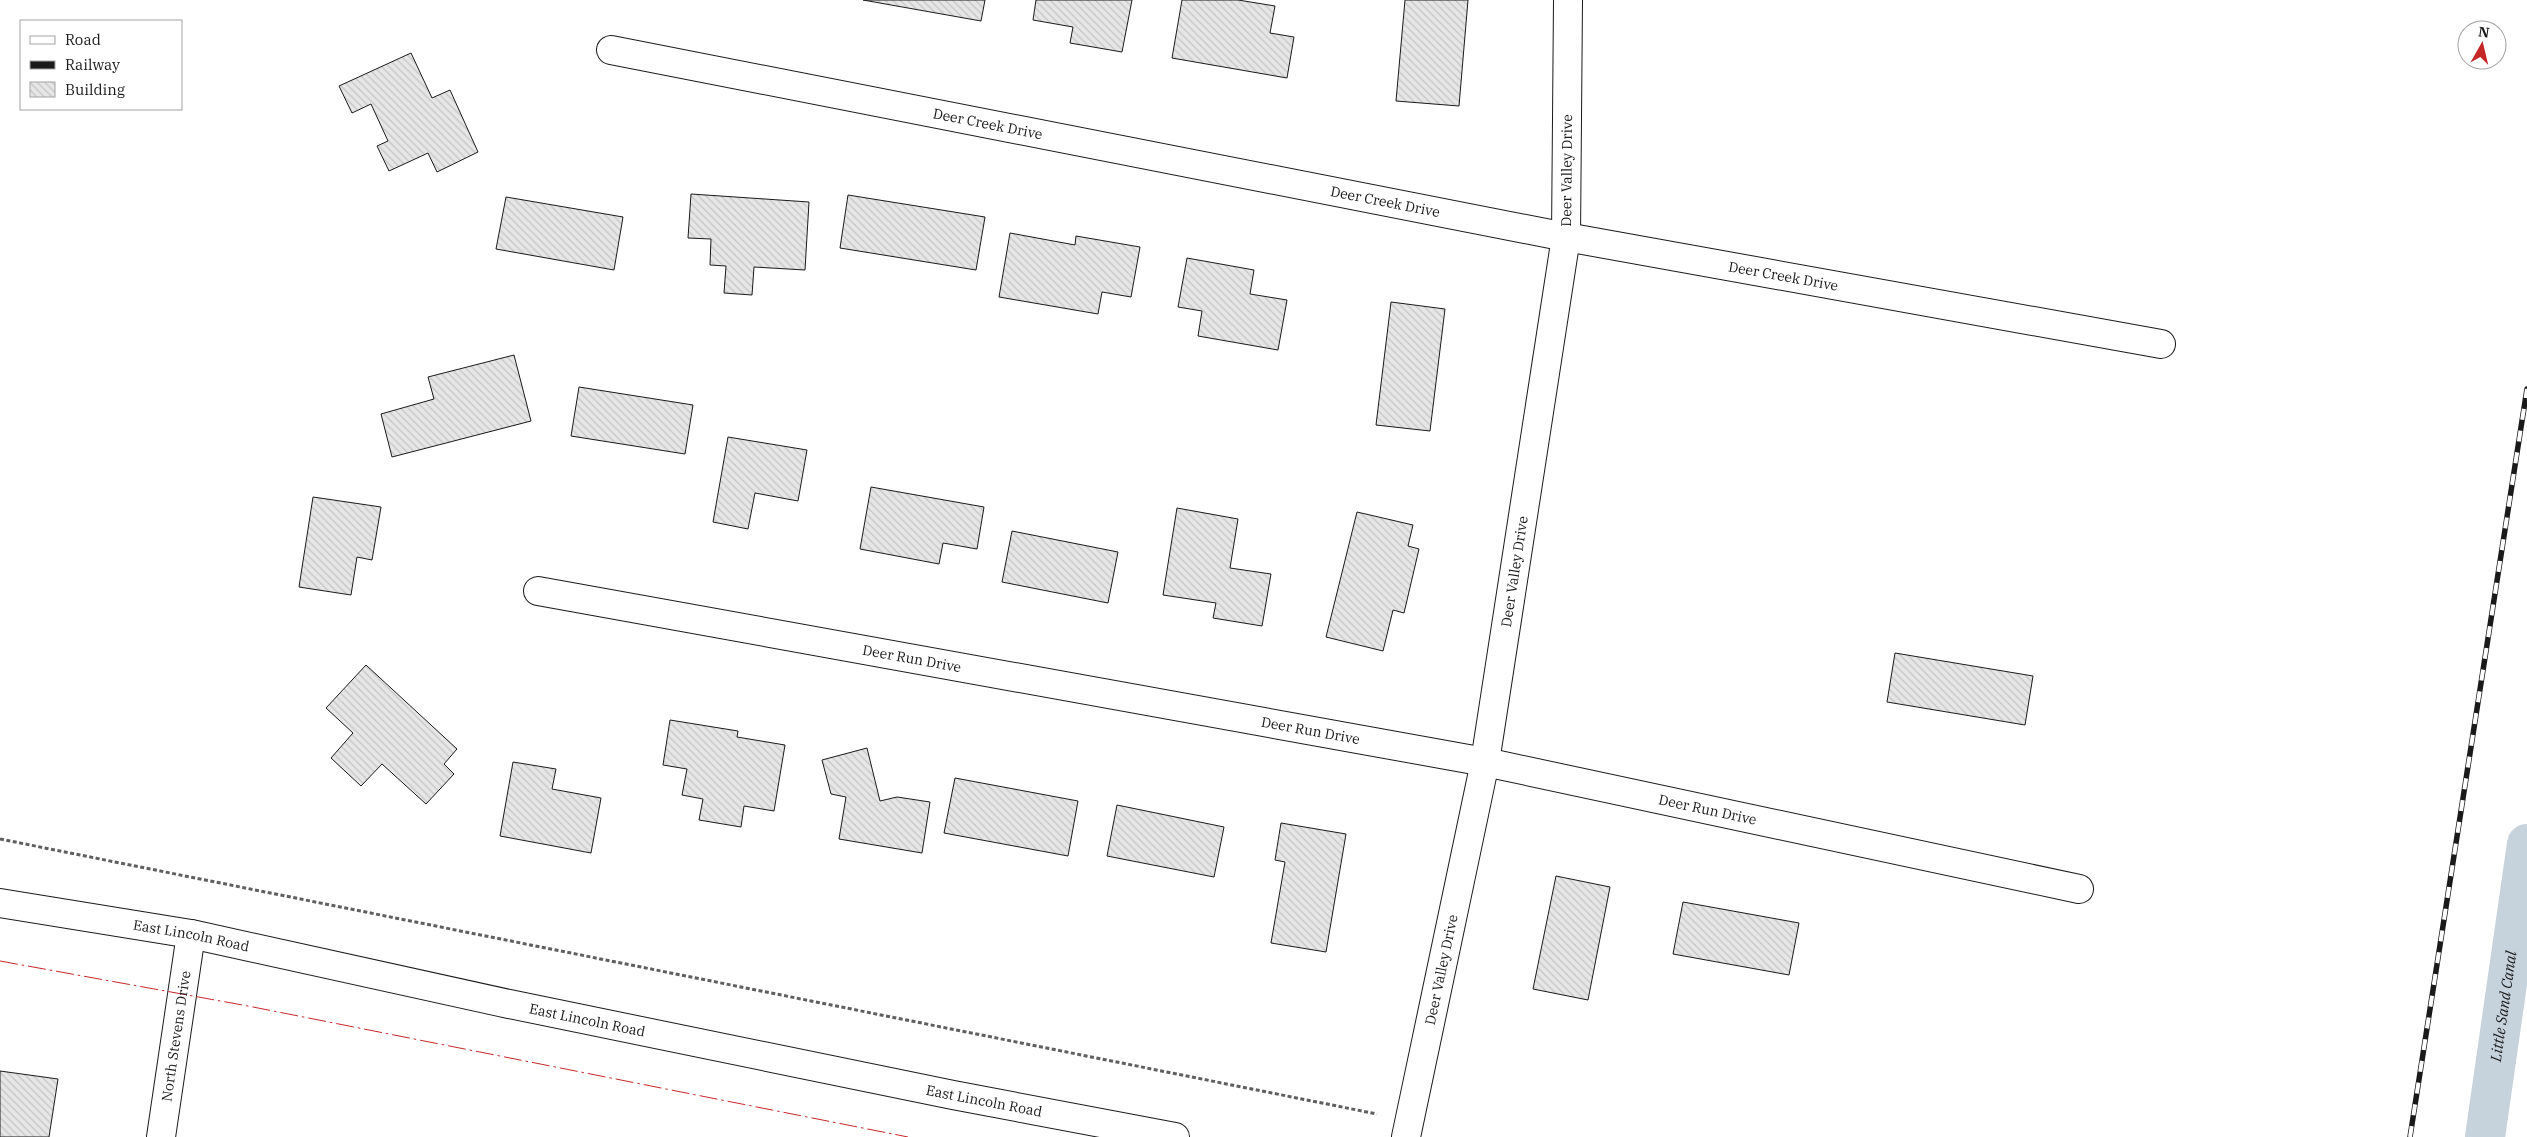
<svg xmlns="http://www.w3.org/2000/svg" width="2527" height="1137" viewBox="0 0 2527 1137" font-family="'IBM Plex Serif',serif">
<defs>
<pattern id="building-back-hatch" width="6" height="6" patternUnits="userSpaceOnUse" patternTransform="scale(1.25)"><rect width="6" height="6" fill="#e6e6e6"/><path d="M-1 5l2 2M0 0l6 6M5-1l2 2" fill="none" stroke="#c5c5c5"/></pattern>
</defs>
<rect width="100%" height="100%" fill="#fff"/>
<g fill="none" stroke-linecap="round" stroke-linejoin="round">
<path stroke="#c6d2dc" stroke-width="40" id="s1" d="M 2485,1137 L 2527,844"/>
</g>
<g fill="url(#building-back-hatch)" stroke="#1a1a1a">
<polygon points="863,0 985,0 981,21"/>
<polygon points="1036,0 1132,0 1122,52 1070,43 1073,27 1033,20"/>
<polygon points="1182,0 1238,0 1275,6 1270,33 1294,37 1287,78 1172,58"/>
<polygon points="1405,0 1468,0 1459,106 1396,101"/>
<polygon points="411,53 432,98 450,90 478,152 437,172 428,153 389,171 377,146 388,141 371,104 352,113 339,86"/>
<polygon points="691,194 809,202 805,270 754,267 752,295 724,293 726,266 710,265 711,239 688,238"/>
<polygon points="848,195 985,217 976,270 840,248"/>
<polygon points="506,197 623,217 614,270 496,249"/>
<polygon points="1010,233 1075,245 1076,236 1140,247 1131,297 1102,292 1098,314 999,297"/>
<polygon points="1187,258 1254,270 1250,294 1287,300 1278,350 1198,336 1202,311 1178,307"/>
<polygon points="1391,302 1445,309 1430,431 1376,425"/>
<polygon points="514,355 531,421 392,457 381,414 434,399 428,377"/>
<polygon points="579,387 693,405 685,454 571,436"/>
<polygon points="728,437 807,450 798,501 755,493 748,529 713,522"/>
<polygon points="871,487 984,507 977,549 943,543 939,564 860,549"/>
<polygon points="313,497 381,507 372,560 357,557 351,595 299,587"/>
<polygon points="1177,508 1238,519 1230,568 1271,574 1262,626 1213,618 1216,603 1163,595"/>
<polygon points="1357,512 1413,525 1408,546 1419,549 1404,613 1393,610 1383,651 1326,637"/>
<polygon points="1012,531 1118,552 1108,603 1002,582"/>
<polygon points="1895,653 2033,676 2025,725 1887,702"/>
<polygon points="366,665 457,749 444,764 454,774 426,804 382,764 361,786 331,758 353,733 326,708"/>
<polygon points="670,720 738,731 737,737 785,745 774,811 744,806 741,827 699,820 703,799 682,795 687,769 663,765"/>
<polygon points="867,748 880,801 897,797 930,802 922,853 839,839 846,797 831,794 822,760"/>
<polygon points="513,762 556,769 552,789 601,798 591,853 500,836"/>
<polygon points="955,778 1078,801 1068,856 944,833"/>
<polygon points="1117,805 1224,827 1214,877 1107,856"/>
<polygon points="1281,823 1346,834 1326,952 1271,943 1285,862 1275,860"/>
<polygon points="1556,876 1610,887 1588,1000 1533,989"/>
<polygon points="1683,902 1799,923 1789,975 1673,954"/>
<polygon points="0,1071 58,1079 49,1137 0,1137"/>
</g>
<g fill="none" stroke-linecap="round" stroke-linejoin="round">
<g stroke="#1a1a1a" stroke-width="30">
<g id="street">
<path id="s2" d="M 611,50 L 1566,237 L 2161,344"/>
<path id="s3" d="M 538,591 L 1485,762 L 2079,889"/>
<path id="s4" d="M 161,1137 L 191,934"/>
<path id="s5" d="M 1406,1137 L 1485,762 L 1566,237 L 1568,0"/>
</g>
</g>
<g stroke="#1a1a1a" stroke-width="30">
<g id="secondary">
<path id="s6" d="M 0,903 L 191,934 L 509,1004 L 953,1095 L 1175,1137"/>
</g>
</g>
<polyline stroke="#5f5f5f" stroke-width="3" stroke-dasharray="4 2.5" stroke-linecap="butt" points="0,839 1377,1114"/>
<use href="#street" stroke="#fff" stroke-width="28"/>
<use href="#secondary" stroke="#fff" stroke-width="28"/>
<g stroke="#1a1a1a" stroke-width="5.5">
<polyline id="rail" points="2410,1137 2527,389"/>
</g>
<use href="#rail" stroke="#fff" stroke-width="4" stroke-dasharray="11" stroke-linecap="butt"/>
<polyline stroke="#c62828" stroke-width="1" stroke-dasharray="18 4 2.5 4" stroke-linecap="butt" points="0,961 248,1006 908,1137"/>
</g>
<g text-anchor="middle" stroke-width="4" stroke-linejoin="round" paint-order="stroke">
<g font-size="14" fill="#1a1a1a" stroke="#fff">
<text dy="5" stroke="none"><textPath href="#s2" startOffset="384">Deer Creek Drive</textPath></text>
<text dy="5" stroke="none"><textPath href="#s5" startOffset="981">Deer Valley Drive</textPath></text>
<text dy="5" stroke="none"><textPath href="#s2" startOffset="789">Deer Creek Drive</textPath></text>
<text dy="5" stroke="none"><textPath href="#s2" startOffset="1194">Deer Creek Drive</textPath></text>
<text dy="5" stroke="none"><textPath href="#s5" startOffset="576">Deer Valley Drive</textPath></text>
<text dy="5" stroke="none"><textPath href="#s3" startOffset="380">Deer Run Drive</textPath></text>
<text dy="5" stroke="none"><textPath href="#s3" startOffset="785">Deer Run Drive</textPath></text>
<text dy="5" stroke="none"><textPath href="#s3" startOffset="1190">Deer Run Drive</textPath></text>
<text dy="5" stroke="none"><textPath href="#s6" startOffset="194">East Lincoln Road</textPath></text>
<text dy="5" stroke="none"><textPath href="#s5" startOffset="171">Deer Valley Drive</textPath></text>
<text dy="5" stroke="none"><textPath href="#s6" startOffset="599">East Lincoln Road</textPath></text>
<text dy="5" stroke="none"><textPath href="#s4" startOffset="102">North Stevens Drive</textPath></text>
<text dy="5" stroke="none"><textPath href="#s6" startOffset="1004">East Lincoln Road</textPath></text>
</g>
<g font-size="15" font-style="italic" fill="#1a1a1a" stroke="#fff">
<text dy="5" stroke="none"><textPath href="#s1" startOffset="132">Little Sand Canal</textPath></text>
</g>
</g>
<rect x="20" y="20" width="162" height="90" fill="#ffffff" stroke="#a3a3a3"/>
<rect x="30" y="36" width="25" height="8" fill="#ffffff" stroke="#a3a3a3"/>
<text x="65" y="45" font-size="15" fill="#1a1a1a">Road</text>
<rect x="30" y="61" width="25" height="8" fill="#1a1a1a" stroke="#a3a3a3"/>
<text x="65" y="70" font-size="15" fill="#1a1a1a">Railway</text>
<rect x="30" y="82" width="25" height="15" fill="url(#building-back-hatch)" stroke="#a3a3a3"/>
<text x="65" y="95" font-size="15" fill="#1a1a1a">Building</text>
<g transform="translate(2482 45) rotate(8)"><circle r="24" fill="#ffffff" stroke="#a3a3a3"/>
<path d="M0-4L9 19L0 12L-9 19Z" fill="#c62828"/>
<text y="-8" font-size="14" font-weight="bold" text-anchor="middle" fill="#1a1a1a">N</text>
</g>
</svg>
